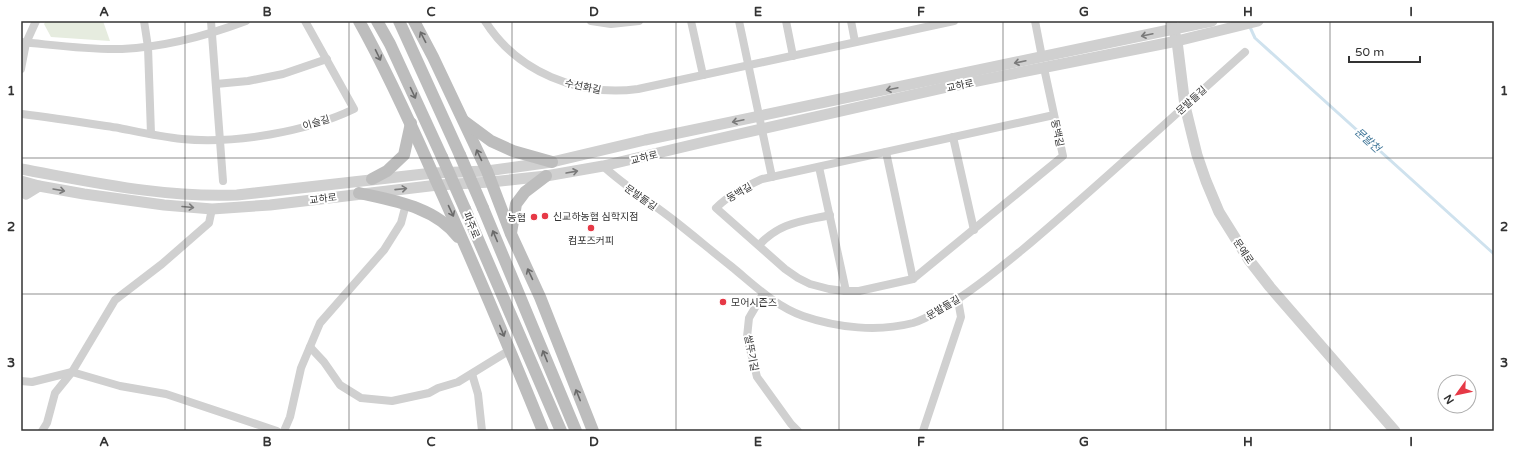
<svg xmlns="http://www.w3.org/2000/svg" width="1515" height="452" viewBox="0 0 1515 452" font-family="'Varela Round','Noto Sans KR',sans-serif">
<rect width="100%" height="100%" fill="#fff"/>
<polygon fill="#e6ecdf" points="46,21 103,21 110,41 51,37 44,24"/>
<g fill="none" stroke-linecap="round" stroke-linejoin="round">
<polyline stroke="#cfe2ee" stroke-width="3" points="1249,25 1255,38 1494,254"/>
<g stroke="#d0d0d0" stroke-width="8">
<polyline points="144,21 148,47 151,134"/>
<polyline points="211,21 223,181"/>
<path d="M 485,21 C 517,72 579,97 638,89 L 954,21"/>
<polyline points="591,21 611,24 639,21"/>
<polyline points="691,21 703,75"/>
<polyline points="739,21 772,177"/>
<polyline points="786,21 793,56"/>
<polyline points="851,21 855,42"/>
<polyline points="1035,21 1042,57"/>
<path d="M 21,42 C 54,45 88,50 122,49 C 165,47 206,36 246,21"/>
<path d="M 1044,68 L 1063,156 L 913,279 L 859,291 L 844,291 L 829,289 L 810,284 L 798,278 L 785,269 L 716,208 C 730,194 745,187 762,179 L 1054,115"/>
<polyline points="21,69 26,43 36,21"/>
<polyline points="216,84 248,81 283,74 327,59"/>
<path d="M 22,114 C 54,118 86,123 119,128 C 139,132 161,137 182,139 C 235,144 306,132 354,109 L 305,21"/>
<polyline points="953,137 974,230"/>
<polyline points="886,152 913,279"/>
<path d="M 603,166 C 626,187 652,203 676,222 C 695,237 713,252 732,267 C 754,285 775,306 803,316 C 838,328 878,332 913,323 C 923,320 933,314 942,309 C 971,292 996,271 1022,250 C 1098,186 1171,118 1245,52"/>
<polyline points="819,167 846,291"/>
<path d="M 759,245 C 781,222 800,222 830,215"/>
<polyline points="763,294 749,318 747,337 757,377 791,424 798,431"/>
<polyline points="310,347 324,362 340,385 361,398 392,401 429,393 438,388 458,382 510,350"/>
<polyline points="472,374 478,394 482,431"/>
<polyline points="21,381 32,382 72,372 120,386 166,394 277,431"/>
<polyline points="42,431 47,423 55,393 72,372 115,300 162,264 209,223 212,209"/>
<polyline points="284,431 290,417 301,368 320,323 384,250 401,223 406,204"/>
<polyline points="923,431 961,317 958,300"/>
</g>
<g stroke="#d0d0d0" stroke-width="11">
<polyline points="1171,21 1177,41 1185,106 1197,155 1206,181 1219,212 1249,260 1270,287 1395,431"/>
<path d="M 21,169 C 93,182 163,198 237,195 L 433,173 L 487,171 L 552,162 L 645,140 L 1212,21"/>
<polyline points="21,181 39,186 84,194 164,205 212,209 270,205 438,185 491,182 546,176 603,166 704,142 952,86 1177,41 1258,21"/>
<polyline points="21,189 26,194 39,186"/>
</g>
<g stroke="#bdbdbd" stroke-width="12">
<path d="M 359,21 C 387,71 410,122 433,174 C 472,259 508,345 543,431"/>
<polyline points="377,21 390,44 442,157"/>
<polyline points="399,21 460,155"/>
<polyline points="414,21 433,57 487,171 511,234 540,297 593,431"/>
<polyline points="464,121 491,141 513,151 552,162"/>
<polyline points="372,179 387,171 404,155 411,123"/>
<path d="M 359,193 C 395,201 435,207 458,237"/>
<polyline points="483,208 576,431"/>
<polyline points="465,209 561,431"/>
<polyline points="511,233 516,204 525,192 546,176"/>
</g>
<g stroke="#bdbdbd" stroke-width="12">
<polyline points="460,155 483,208"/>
<polyline points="442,157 465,209"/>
</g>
</g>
<defs><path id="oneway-shaft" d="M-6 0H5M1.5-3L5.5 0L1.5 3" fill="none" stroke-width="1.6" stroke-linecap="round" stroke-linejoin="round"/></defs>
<g stroke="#7a7a7a">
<use href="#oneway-shaft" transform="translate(1147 35) rotate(168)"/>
<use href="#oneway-shaft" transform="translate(1020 62) rotate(168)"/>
<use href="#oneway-shaft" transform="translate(892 89) rotate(168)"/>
<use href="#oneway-shaft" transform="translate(738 121) rotate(168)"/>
<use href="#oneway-shaft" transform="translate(572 172) rotate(-10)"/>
<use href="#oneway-shaft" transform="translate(401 189) rotate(-6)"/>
<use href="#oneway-shaft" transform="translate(59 190) rotate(10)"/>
<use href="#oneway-shaft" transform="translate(188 207) rotate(5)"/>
</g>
<g stroke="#6a6a6a">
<use href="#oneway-shaft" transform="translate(423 37) rotate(-117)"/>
<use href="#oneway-shaft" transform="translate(378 55) rotate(64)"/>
<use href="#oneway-shaft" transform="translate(413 93) rotate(65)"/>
<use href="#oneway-shaft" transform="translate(479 155) rotate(-115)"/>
<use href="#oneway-shaft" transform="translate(451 211) rotate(65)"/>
<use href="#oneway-shaft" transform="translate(495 236) rotate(-113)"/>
<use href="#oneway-shaft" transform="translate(530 274) rotate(-115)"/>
<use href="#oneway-shaft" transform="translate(502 331) rotate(68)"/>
<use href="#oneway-shaft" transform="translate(545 356) rotate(-112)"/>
<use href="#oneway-shaft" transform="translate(578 395) rotate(-112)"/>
</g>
<path fill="none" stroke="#333" stroke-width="1" stroke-opacity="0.55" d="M 185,21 L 185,431M 349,21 L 349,431M 512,21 L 512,431M 676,21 L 676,431M 839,21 L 839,431M 1003,21 L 1003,431M 1166,21 L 1166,431M 1330,21 L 1330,431M 21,158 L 1494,158M 21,294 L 1494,294"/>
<g fill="#e63946" stroke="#fff" stroke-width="1.5">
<circle cx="545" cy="216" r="4"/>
<circle cx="534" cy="217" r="4"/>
<circle cx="591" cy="228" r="4"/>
<circle cx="723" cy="302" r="4"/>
</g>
<g text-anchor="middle" stroke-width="4" stroke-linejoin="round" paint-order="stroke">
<g font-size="10" fill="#333" stroke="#fff">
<text transform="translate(960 85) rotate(-12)" y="4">교하로</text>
<text transform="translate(583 86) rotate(12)" y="4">수선화길</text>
<text transform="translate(1191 100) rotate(-42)" y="4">문발들길</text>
<text transform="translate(316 122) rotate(-16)" y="4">이슬길</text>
<text transform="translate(1058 133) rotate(78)" y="4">동백길</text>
<text transform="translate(644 157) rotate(-14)" y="4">교하로</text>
<text transform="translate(739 192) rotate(-30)" y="4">동백길</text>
<text transform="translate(641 197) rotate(35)" y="4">문발들길</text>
<text transform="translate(323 198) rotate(-7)" y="4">교하로</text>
<text transform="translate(472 225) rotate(67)" y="4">파주로</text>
<text transform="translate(1244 251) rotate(56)" y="4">문예로</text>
<text transform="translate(943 307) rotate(-30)" y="4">문발들길</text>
<text transform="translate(752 353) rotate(79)" y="4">쌀뚜기길</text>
</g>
<g font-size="10" fill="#333" stroke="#fff" text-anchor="start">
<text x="553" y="220">신교하농협 심학지점</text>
<text x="526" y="221" text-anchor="end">농협</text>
<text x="591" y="244" text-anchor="middle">컴포즈커피</text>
<text x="731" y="306">모어시즌즈</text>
</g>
<g font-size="11" font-style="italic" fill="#3f7597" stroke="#fff">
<text transform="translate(1368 140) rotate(42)" y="4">문발천</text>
</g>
</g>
<rect width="1515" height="452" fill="none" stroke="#ffffff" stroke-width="44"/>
<g transform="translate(1457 394) rotate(237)"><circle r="19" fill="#ffffff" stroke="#adadad"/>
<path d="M0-3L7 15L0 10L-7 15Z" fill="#e63946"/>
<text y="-6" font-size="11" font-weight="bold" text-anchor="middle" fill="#333333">N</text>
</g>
<path d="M1349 56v6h71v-6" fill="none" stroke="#333333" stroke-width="2"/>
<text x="1355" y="56" font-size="12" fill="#333333" stroke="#ffffff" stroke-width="3" paint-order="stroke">50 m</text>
<rect x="22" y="22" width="1471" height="408" fill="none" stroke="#333" stroke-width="1.5"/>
<g font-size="13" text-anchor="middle" font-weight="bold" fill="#333">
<text x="104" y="16">A</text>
<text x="267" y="16">B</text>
<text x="431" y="16">C</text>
<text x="594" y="16">D</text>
<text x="758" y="16">E</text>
<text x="921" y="16">F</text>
<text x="1084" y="16">G</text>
<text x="1248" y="16">H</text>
<text x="1411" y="16">I</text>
<text x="11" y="95">1</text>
<text x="1504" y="95">1</text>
<text x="11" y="231">2</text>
<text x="1504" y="231">2</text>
<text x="11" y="367">3</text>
<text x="1504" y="367">3</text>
<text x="104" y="446">A</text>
<text x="267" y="446">B</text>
<text x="431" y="446">C</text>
<text x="594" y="446">D</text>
<text x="758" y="446">E</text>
<text x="921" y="446">F</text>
<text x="1084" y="446">G</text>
<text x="1248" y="446">H</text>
<text x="1411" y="446">I</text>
</g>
</svg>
